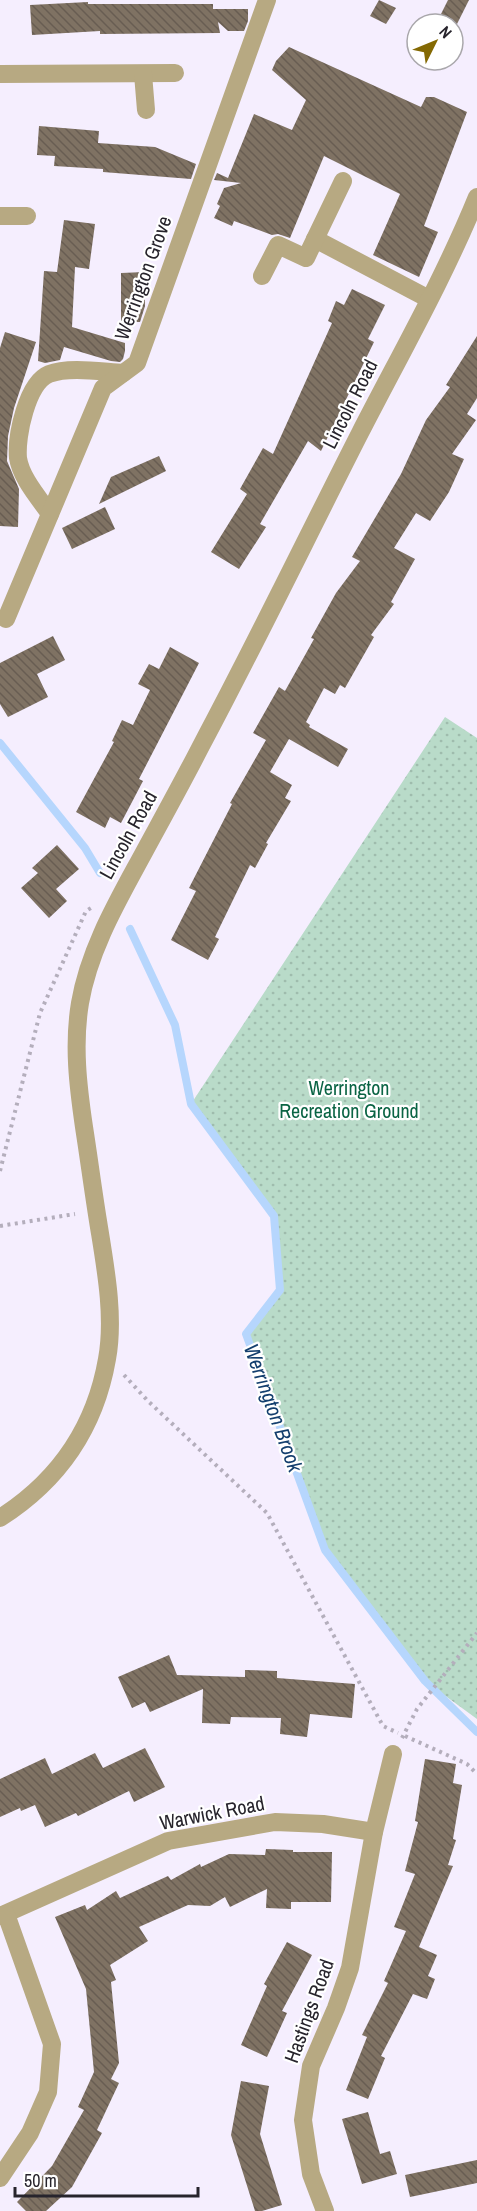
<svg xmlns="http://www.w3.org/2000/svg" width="477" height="2211" viewBox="0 0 477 2211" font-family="'Archivo Narrow',sans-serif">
<defs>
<pattern id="green-dots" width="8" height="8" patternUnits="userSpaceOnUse" patternTransform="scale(1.5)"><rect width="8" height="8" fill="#b9dbc9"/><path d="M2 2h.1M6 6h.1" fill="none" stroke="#9fbcad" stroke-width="1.8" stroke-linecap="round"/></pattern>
<pattern id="building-back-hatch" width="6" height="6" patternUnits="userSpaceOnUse" patternTransform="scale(1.5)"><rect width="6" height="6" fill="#7f7263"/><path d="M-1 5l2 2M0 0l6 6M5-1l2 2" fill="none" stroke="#685d52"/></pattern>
</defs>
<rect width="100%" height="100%" fill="#f5eefe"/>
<polygon fill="url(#green-dots)" points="445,717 477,738 477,1719 425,1681 325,1550 246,1334 280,1290 274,1216 191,1104"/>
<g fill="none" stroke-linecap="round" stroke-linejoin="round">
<g stroke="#b6d6fd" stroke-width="8">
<polyline points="0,743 85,848 100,873"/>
<polyline points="130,929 175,1025 191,1104 274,1216 280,1290 246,1334 325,1550 425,1681 477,1732"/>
</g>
</g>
<g fill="url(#building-back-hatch)">
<polygon points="379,0 396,8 386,24 370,16"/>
<polygon points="448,0 469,0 457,24 436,24"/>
<polygon points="88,2 88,4 213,4 213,9 248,9 248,21 244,31 228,31 218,22 220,33 100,34 100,31 32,35 30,5"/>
<polygon points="289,47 421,107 426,97 434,97 467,112 424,226 438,232 419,277 373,255 400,194 324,156 290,238 278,234 272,235 234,221 232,226 214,218 220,206 217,204 224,188 241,183 214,180 217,173 228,178 254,114 292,130 306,100 272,70 276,61"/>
<polygon points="39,126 99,131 98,143 155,147 196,164 191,179 103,172 103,169 54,166 55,156 37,155"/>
<polygon points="64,220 95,224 89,269 75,267 72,327 125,343 125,351 123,359 120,362 111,361 64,347 60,360 45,363 38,361 44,271 57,272"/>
<polygon points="145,272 145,306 140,322 121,322 121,273"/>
<polygon points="352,289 385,305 368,339 374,342 321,451 308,441 260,524 266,527 239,569 211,552 247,494 240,489 263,448 273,454 332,323 328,321 336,301 344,305"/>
<polygon points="5,332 36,342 14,408 8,436 7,461 19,489 18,527 0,526 0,348"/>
<polygon points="477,336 477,398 467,414 476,420 452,454 464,459 449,492 430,521 416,513 394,548 415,559 391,602 394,604 371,635 374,637 345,688 340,685 335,694 324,688 306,722 310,725 309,727 348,749 338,767 289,739 270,772 292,785 285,798 291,801 266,843 268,844 255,868 250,865 215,937 219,939 208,960 171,940 196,891 189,888 232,804 230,803 266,740 253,733 279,687 285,691 314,639 311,638 336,593 360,561 352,557 401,474 426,420 450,387 446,385"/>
<polygon points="159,456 166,471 99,504 111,477"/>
<polygon points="105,507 115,529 72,549 62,528"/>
<polygon points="53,636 65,660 37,674 48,697 8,717 0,704 0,663"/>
<polygon points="170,647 199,663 139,779 143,781 121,823 110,817 105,828 76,812 114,742 112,741 122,720 133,725 150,690 138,684 149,664 159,669"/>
<polygon points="57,845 79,869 56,889 67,901 49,918 21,888 38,873 32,868"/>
<polygon points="169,1655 177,1675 245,1677 245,1670 277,1671 277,1678 355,1684 352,1718 310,1714 307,1737 280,1734 281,1718 231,1717 230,1724 202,1723 203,1689 150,1712 145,1702 132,1708 118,1677"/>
<polygon points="145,1748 165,1787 134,1802 129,1791 78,1816 76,1813 45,1827 35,1805 21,1811 20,1808 0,1817 0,1779 45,1758 52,1774 95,1753 103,1768"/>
<polygon points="425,1759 456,1764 453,1783 462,1785 453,1839 456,1840 448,1865 453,1866 419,1947 437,1955 428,1976 435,1979 427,1999 413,1994 381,2056 385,2058 368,2099 346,2090 367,2037 362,2035 388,1983 384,1981 406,1931 394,1927 415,1874 405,1871 418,1822 415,1821"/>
<polygon points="266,1849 293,1850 293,1852 332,1852 331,1902 291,1902 291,1909 266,1908 267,1889 230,1907 225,1897 210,1906 188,1905 139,1927 148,1941 110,1965 116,1980 111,1982 119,2063 111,2079 119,2083 97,2130 102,2133 72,2187 46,2211 26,2211 17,2202 52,2166 84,2110 78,2107 94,2072 86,1989 55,1917 85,1905 87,1910 116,1891 120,1898 168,1876 171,1880 200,1864 201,1867 229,1854 265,1855"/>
<polygon points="287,1942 312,1955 282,2011 287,2013 267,2057 241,2045 267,1986 264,1984"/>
<polygon points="241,2081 269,2086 260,2134 282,2205 262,2211 255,2211 231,2135"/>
<polygon points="368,2112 380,2154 390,2151 397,2174 362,2184 342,2119"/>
<polygon points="477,2160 477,2183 410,2197 405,2175"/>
</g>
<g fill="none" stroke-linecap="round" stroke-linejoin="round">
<g stroke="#b4aebc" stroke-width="4" stroke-dasharray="3 4.5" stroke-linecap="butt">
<polyline points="0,1171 40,1013 86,911 91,908"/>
<polyline points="0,1226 75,1214"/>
<polyline points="124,1375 148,1401 267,1513 383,1726 398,1733"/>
<polyline points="405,1736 467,1764 477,1774"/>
<polyline points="402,1738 417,1709 477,1633"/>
</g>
<g stroke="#b7a982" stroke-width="18">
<polyline points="0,74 175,73"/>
<polyline points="143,74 146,110"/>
<polyline points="0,216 27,216"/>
<polyline points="315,239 429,299"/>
<polyline points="262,276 278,245 306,258 343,181"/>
<path d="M 50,514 C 39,498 21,478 18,458 C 16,436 27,383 49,374 C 69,366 103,372 123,373"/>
<polyline points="6,619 103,388 137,363 267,0"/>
<path d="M 0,1518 C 58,1481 95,1428 107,1359 C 115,1316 105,1265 98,1221 C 93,1190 89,1159 84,1127 C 78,1086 73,1045 80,1003 C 89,950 117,902 142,856 C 162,819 182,783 201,746 C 256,643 307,537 360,433 C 400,355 444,278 477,197"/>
<polyline points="0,1916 168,1841 275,1822 323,1824 374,1832"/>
<polyline points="0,2178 30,2133 48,2092 52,2044 6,1914"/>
<polyline points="325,2211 311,2174 303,2120 311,2066 336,2008 350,1968 374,1832 393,1754"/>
</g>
</g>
<g text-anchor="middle" stroke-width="4.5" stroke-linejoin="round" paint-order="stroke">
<g font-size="20" fill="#27242c" stroke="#fff">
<text transform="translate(143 278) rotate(-70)" y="7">Werrington Grove</text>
<text transform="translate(350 404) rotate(-63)" y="7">Lincoln Road</text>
<text transform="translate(128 835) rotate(-61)" y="7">Lincoln Road</text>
<text transform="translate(212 1813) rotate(-11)" y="7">Warwick Road</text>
<text transform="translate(309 2011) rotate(-70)" y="7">Hastings Road</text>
</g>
<g font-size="20" fill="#0a6444" stroke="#fff">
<text x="349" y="1095">Werrington<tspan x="349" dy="23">Recreation Ground</tspan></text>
</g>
<g font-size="21" font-style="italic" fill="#143f6e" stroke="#fff">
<text transform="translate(273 1408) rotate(70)" y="7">Werrington Brook</text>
</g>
</g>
<g transform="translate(435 42) rotate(47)"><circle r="28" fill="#ffffff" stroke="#a9a7ab" stroke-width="1.5"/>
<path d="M0-4.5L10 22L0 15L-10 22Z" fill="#846903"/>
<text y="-9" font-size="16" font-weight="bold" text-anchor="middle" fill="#27242c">N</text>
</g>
<path d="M15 2187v9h183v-9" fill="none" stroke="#27242c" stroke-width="3"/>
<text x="24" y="2187" font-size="18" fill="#27242c" stroke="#ffffff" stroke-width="4.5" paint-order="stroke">50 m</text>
</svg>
